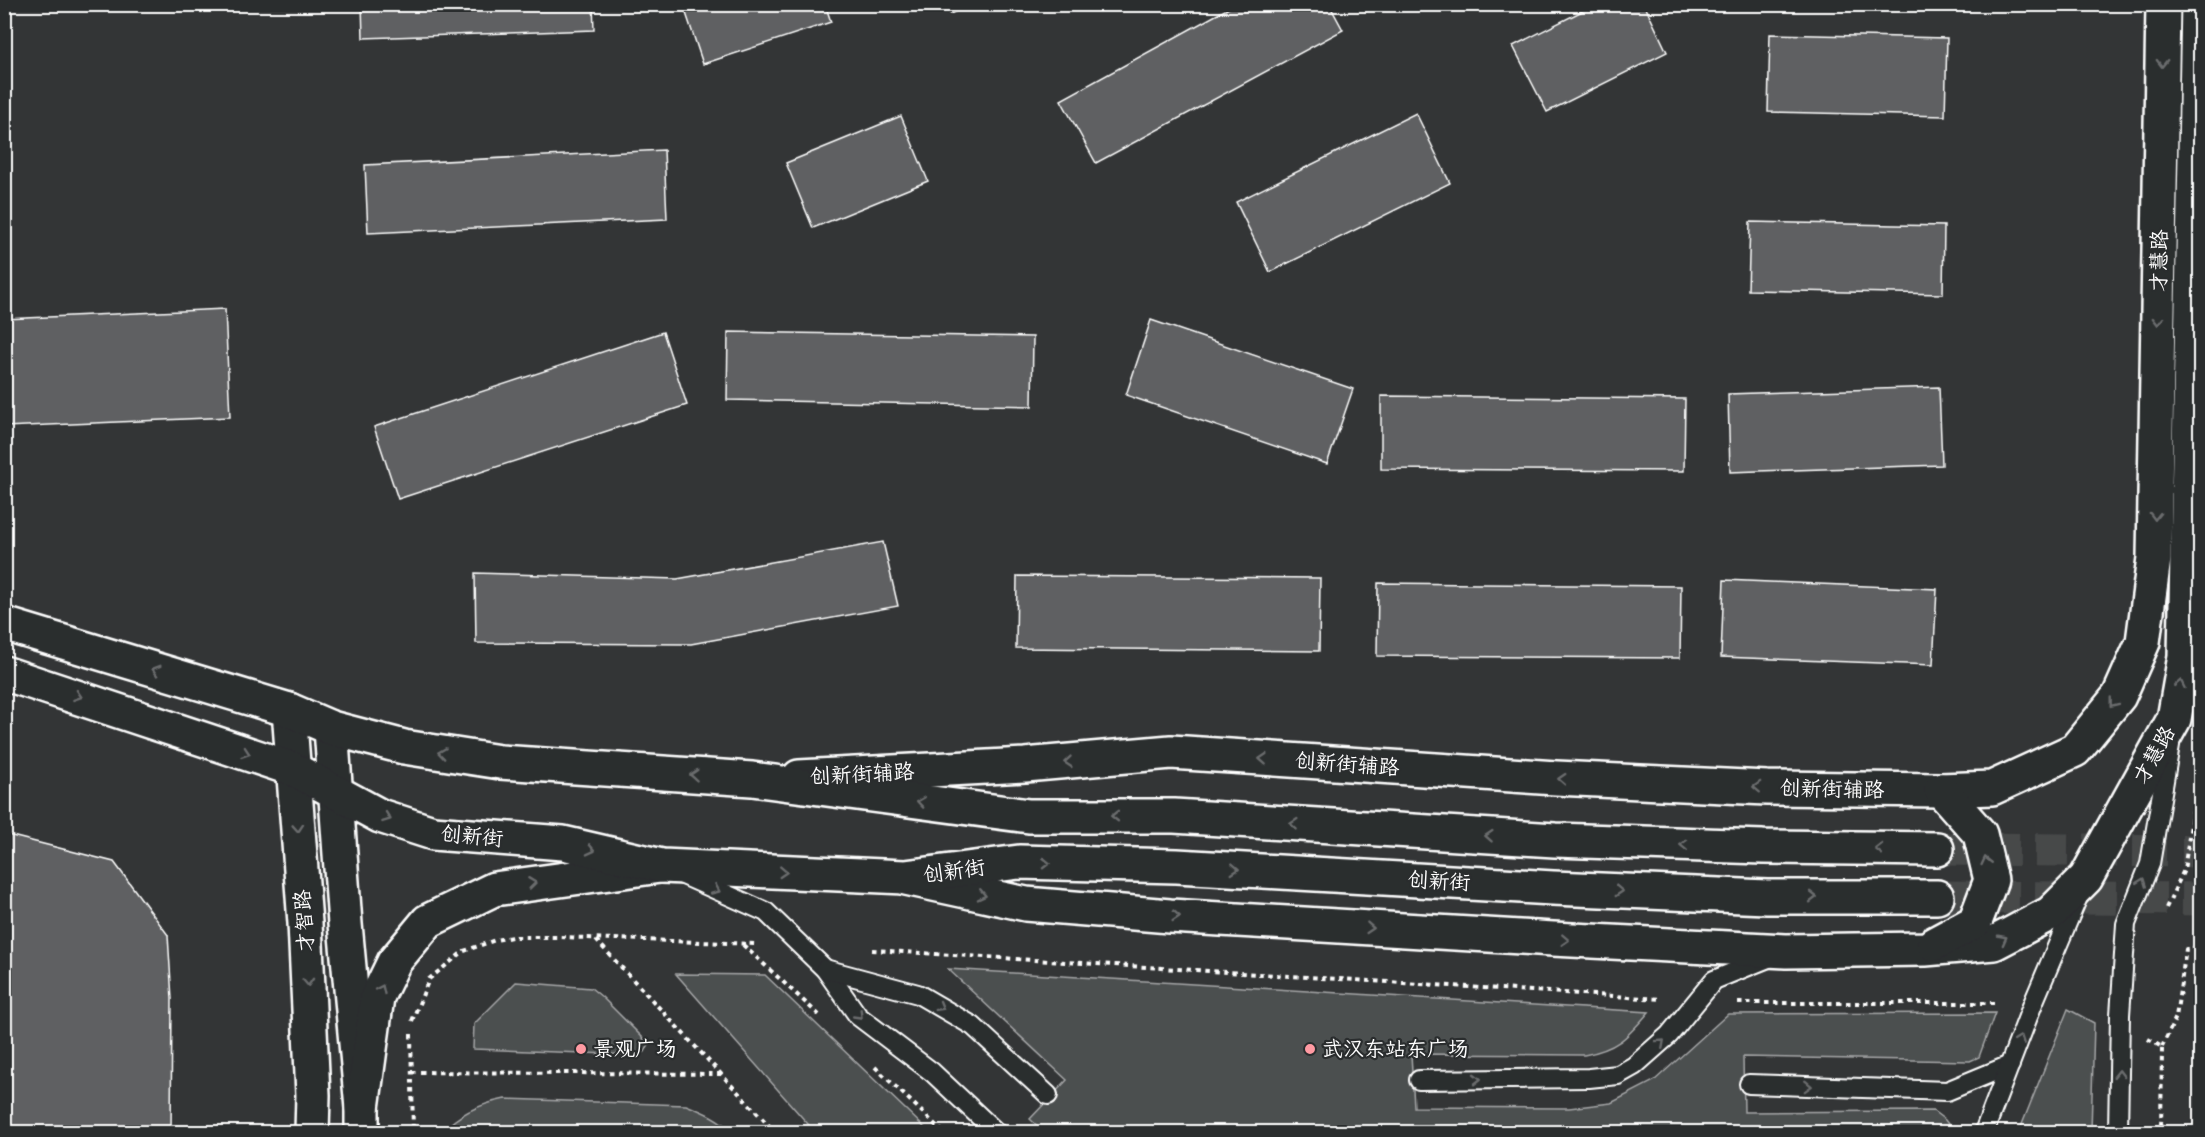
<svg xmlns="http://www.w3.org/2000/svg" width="2205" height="1137" viewBox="0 0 2205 1137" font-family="'Architects Daughter','LXGW WenKai TC',sans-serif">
<rect width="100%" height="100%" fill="#333536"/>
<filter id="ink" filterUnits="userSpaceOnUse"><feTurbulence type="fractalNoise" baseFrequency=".0167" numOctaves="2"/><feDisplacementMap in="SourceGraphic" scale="12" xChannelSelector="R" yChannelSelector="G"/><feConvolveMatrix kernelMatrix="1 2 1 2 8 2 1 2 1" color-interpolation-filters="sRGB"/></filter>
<g filter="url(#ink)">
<g fill="#4c4f50" stroke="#a6a7a8" stroke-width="1.5">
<path d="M 948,969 L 1649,1012 C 1627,1037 1618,1049 1584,1055 L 1411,1054 L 1414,1107 L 1569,1108 L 1611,1103 L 1654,1081 L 1728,1014 L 1995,1013 L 1979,1057 L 1970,1061 L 1743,1057 L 1744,1112 L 1933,1111 L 1945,1120 L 1954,1132 L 1044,1132 L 1030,1119 L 1067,1080 Z"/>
<polygon points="676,974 765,975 929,1132 815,1132"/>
<polygon points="516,982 591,988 602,997 649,1044 645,1052 638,1055 473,1049 474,1024"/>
<polygon points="2068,1009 2094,1023 2091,1132 2019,1132"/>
<path d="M 505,1099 L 686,1105 C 704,1112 720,1119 732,1132 L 442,1132 C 459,1113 480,1104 505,1099 Z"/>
</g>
<g fill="#5f6162" stroke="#fff" stroke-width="1.5">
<polygon points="362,4 593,4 594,30 363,38"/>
<polygon points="683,4 825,4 831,22 703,64"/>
<polygon points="946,4 972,4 950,14"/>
<polygon points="1236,4 1329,4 1343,30 1096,163 1061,100"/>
<polygon points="1596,4 1644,4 1667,52 1547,112 1513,46"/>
<polygon points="1770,34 1947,38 1945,116 1768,112"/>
<polygon points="1416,113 1450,183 1270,272 1236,202"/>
<polygon points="901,116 928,181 813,228 786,163"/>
<polygon points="664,150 667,219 368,233 365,165"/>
<polygon points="1750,222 1944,226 1943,294 1748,290"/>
<polygon points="225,309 230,417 4,427 4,319"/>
<polygon points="1151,320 1353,389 1327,464 1126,395"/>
<polygon points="663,332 687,405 398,499 374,427"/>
<polygon points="728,332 1033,337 1032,406 727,400"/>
<polygon points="1939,387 1942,465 1730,472 1728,394"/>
<polygon points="1381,396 1685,399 1684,471 1381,469"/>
<polygon points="883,542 898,606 691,644 476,643 475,573 677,579"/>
<polygon points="1017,576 1320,578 1319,651 1016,648"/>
<polygon points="1724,580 1937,589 1933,665 1721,657"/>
<polygon points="1378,583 1681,586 1680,658 1377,656"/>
<polygon points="4,834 114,862 168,935 172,999 171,1132 4,1132"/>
</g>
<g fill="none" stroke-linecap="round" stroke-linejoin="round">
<g stroke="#47494a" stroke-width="33" stroke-dasharray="33 16" stroke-linecap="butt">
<polyline points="1937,849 2200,851"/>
<polyline points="1937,897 2200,899"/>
</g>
<g stroke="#fff" stroke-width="22">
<g id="service">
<polyline points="683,875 766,912 825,969 858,1016 932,1072 996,1132"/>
<polyline points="825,969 918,994 973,1026 1048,1095"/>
<polyline points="1419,1080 1589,1078 1618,1075 1634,1066 1669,1035 1714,980 1771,957"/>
<polyline points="1749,1084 1947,1091 2010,1065"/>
<polyline points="1984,1132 2034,1001 2078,897"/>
<polyline points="2118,1132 2120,1015 2126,924 2150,864 2170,745"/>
</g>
</g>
<g stroke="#fff" stroke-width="38">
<g id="tertiary">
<polyline points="289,710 305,923 313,1095 312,1132"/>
<polyline points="331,728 345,924 362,1108 362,1132"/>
<polyline points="799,777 1025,765 1171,752 1556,778 1767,788 1941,790 1992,788 2075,750 2119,696 2143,642 2154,558 2163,4"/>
<polyline points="906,878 1026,904 1170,916 1553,939 1786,951 1925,949 1994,943 2051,913 2086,878 2174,719 2185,656 2198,4"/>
<polyline points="1934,944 1975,922 1991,880 1980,834 1941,790"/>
<polyline points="362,1108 377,997 394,962 428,921 494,889 660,866"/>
</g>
</g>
<g stroke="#fff" stroke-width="38">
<g id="secondary">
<polyline points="4,624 289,710 331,728 404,747 500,762 752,779 1029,816 1174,816 1555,840 1763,847 1937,849"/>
<polyline points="4,673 293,769 380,816 433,833 563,843 662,866 905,877 1019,862 1177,866 1553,888 1767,897 1937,897"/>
</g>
</g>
<g stroke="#fff" stroke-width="4" stroke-dasharray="4.5 4.5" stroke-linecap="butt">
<polyline points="2166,908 2184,870 2200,765"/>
<polyline points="596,940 775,1132"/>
<polyline points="743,945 819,1015"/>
<polyline points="872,950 1661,999"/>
<polyline points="1738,1003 1994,1003"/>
<polyline points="412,1021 429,979 464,951 495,940 512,937 560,937 755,944"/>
<polyline points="411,1034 413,1132"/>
<polyline points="2148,1039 2162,1047 2161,1132"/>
<polyline points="2162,1047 2176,1017 2186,949 2200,949"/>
<polyline points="875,1067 943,1132"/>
<polyline points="411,1072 721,1074"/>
</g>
<use href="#service" stroke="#2a2d2e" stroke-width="18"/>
<use href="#tertiary" stroke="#2a2d2e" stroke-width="33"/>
<use href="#secondary" stroke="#2a2d2e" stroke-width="33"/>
</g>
<defs><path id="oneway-chevron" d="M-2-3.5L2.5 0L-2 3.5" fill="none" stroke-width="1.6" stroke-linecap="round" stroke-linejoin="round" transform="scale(1.5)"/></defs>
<g stroke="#6a6c6d">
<use href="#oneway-chevron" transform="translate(2162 63) rotate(91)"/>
<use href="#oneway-chevron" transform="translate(2158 321) rotate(91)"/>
<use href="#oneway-chevron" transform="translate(2155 516) rotate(91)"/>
<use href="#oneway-chevron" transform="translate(156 670) rotate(-163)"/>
<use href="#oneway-chevron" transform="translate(2180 684) rotate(-79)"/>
<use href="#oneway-chevron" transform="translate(78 696) rotate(19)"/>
<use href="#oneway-chevron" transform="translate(2113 703) rotate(128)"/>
<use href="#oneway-chevron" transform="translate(246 753) rotate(19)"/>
<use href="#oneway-chevron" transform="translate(442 753) rotate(-172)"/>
<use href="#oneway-chevron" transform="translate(1263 759) rotate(-176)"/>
<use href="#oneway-chevron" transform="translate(1068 762) rotate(175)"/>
<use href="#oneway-chevron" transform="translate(694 775) rotate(-176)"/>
<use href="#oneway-chevron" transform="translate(1562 779) rotate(-177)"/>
<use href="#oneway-chevron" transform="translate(1757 787) rotate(-178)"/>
<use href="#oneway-chevron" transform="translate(921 802) rotate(-172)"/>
<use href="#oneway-chevron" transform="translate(1115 816) rotate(-180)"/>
<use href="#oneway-chevron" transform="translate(387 818) rotate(20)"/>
<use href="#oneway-chevron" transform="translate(1294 824) rotate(-176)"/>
<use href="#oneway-chevron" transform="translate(298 828) rotate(86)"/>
<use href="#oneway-chevron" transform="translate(1489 836) rotate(-176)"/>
<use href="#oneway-chevron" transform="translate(1684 845) rotate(-178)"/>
<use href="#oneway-chevron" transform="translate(1879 849) rotate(-179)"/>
<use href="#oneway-chevron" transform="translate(591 850) rotate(13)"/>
<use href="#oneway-chevron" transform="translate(1986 861) rotate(-103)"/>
<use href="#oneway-chevron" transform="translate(1046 863) rotate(1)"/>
<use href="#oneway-chevron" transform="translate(1235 869) rotate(3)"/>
<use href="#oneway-chevron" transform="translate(783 872) rotate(3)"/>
<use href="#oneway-chevron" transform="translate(2142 882) rotate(-69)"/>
<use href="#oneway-chevron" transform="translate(532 883) rotate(-7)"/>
<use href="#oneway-chevron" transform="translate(716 890) rotate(24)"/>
<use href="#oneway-chevron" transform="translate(1619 891) rotate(3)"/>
<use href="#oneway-chevron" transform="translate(982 895) rotate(13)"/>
<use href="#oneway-chevron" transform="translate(1813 897)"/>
<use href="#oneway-chevron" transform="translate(1176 916) rotate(4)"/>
<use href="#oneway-chevron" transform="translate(1370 928) rotate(4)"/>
<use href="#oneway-chevron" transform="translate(2003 939) rotate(-28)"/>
<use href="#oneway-chevron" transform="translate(1565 940) rotate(3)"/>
<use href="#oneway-chevron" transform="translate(308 982) rotate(87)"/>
<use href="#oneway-chevron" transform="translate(381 989) rotate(-65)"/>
<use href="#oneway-chevron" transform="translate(940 1007) rotate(30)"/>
<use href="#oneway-chevron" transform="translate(859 1015) rotate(46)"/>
<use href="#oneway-chevron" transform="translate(2020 1039) rotate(-69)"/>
<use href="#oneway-chevron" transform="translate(1661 1043) rotate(-42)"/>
<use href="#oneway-chevron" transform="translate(2119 1074) rotate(-89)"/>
<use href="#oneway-chevron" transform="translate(1477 1079)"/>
<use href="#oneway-chevron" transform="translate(1808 1086) rotate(2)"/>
</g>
</g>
<g fill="#ff9aa2" stroke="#2a2d2e" stroke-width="2">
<circle cx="581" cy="1049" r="6"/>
<circle cx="1310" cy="1049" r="6"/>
</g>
<g text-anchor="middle" stroke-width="4.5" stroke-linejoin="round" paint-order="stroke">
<g font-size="21" fill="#fff" stroke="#2a2d2e">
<text transform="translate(2159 261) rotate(-89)" y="7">才慧路</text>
<text transform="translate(2154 755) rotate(-61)" y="7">才慧路</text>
<text transform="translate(1347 764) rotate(4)" y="7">创新街辅路</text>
<text transform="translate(862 774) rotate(-3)" y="7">创新街辅路</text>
<text transform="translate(1832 789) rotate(1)" y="7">创新街辅路</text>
<text transform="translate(472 836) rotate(5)" y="7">创新街</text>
<text transform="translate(954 871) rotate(-8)" y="7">创新街</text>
<text transform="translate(1439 881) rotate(3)" y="7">创新街</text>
<text transform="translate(304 921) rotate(-94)" y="7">才智路</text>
</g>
<g font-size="21" fill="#fff" stroke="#2a2d2e" text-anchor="start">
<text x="593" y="1056">景观广场</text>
<text x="1322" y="1056">武汉东站东广场</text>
</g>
</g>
<rect width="2205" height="1137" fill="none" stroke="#2a2d2e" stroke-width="24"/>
<rect x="12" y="12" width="2181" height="1113" fill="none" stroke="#fff" stroke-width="2" filter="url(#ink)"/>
</svg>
